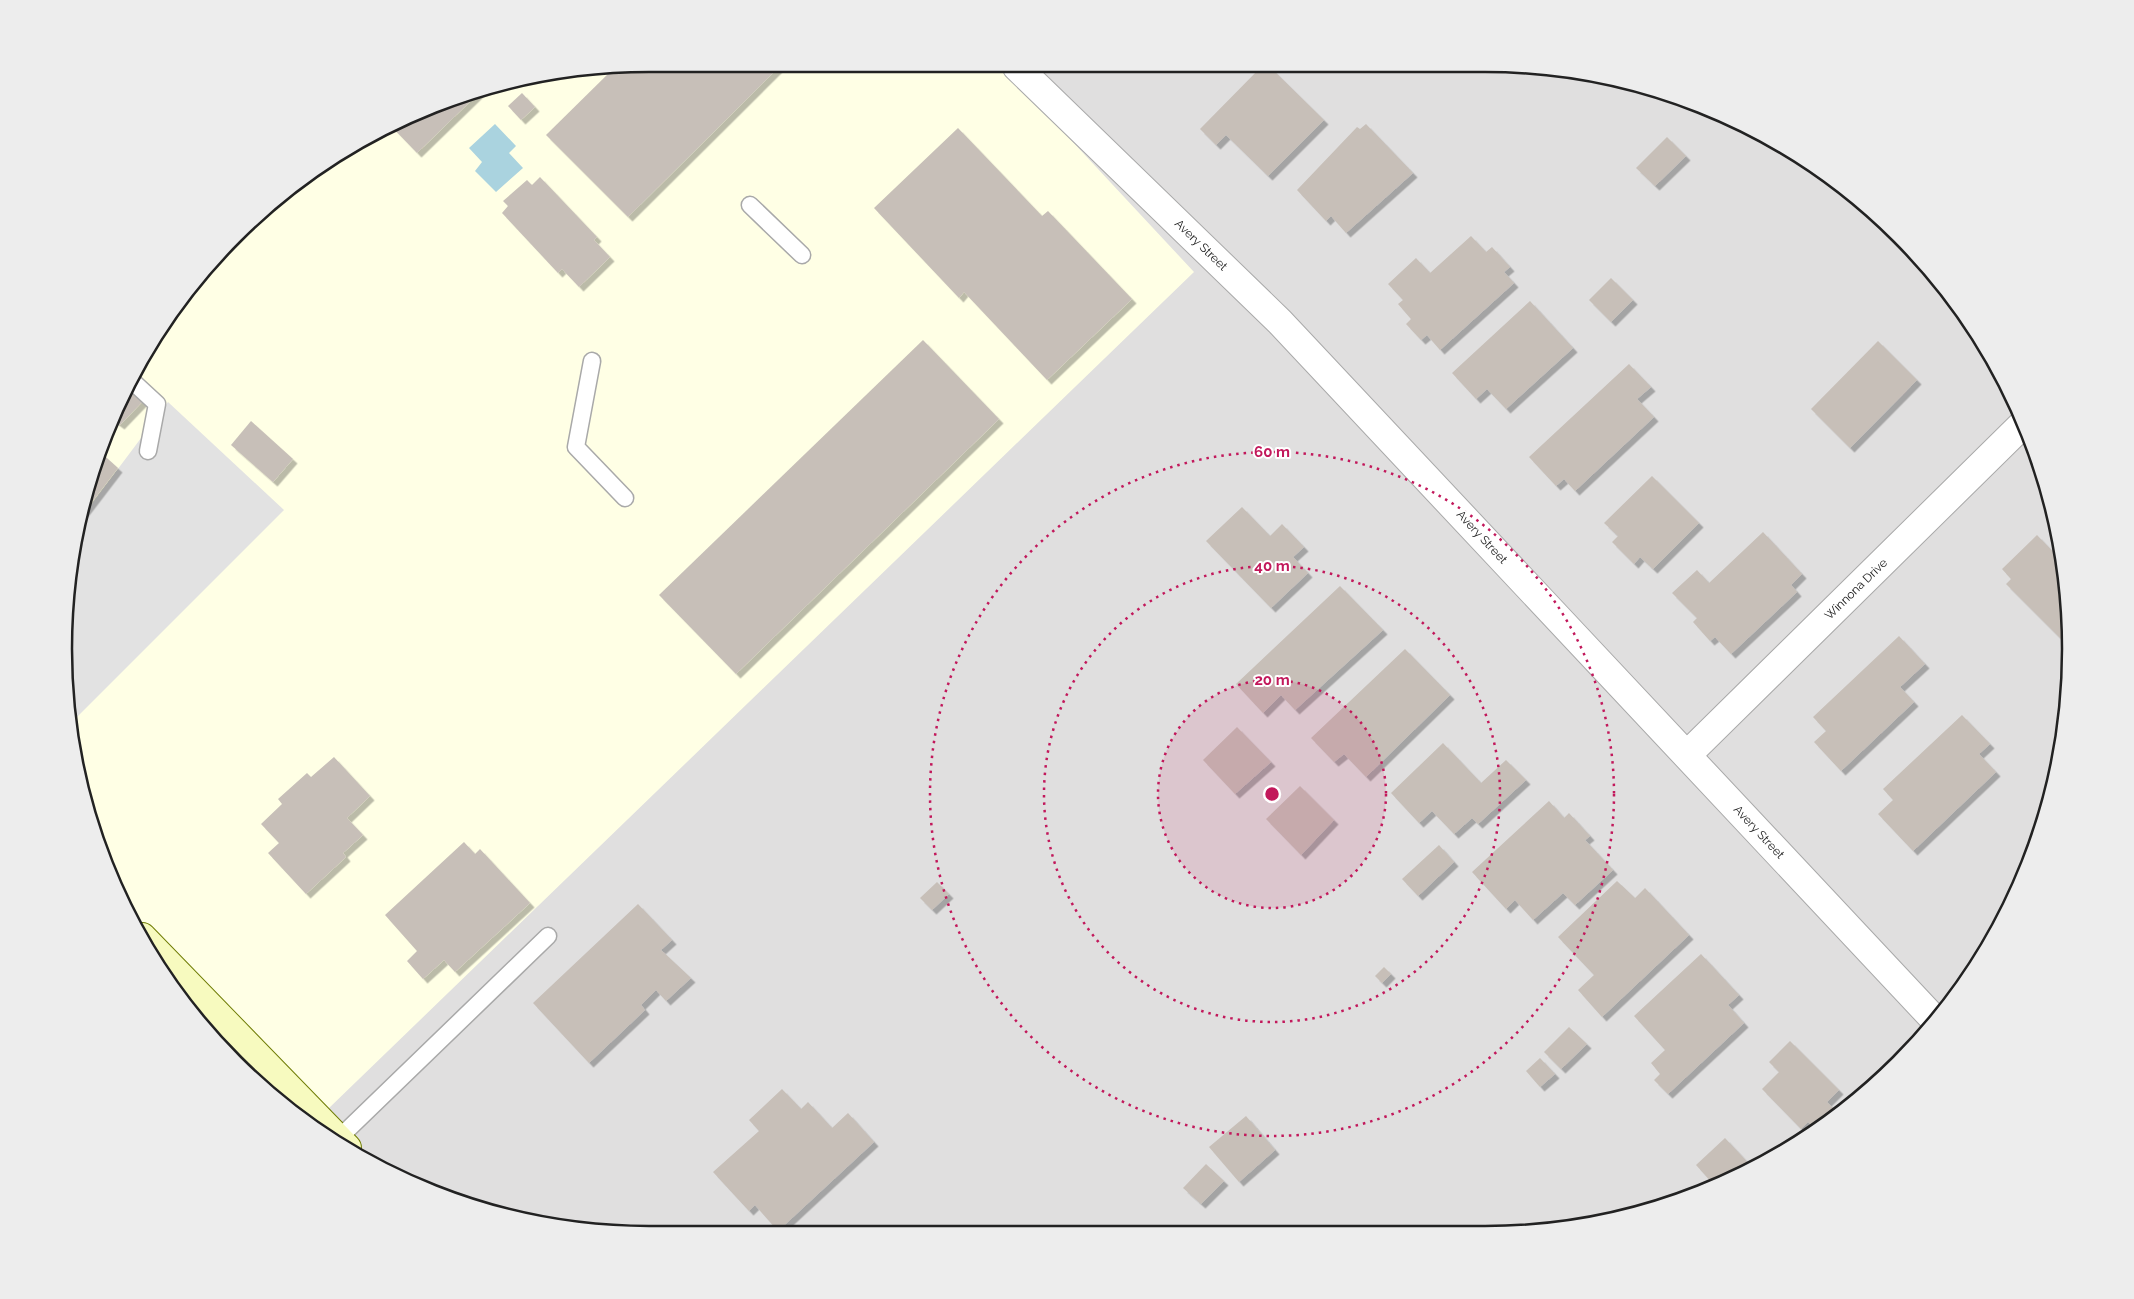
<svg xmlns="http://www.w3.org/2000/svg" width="2134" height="1299" viewBox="0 0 2134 1299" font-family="Raleway,sans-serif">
<defs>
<filter id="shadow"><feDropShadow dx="4.5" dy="4.5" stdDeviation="0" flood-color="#0004"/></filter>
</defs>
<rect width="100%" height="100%" fill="#f2efe9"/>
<polygon fill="#e0dfdf" points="1523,65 1673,95 1810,163 1899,236 1972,324 2026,426 2059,536 2070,650 2059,764 2026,874 1971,975 1871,1090 1777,1157 1673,1204 1523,1234 611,1234 461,1204 324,1136 236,1064 185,1006 124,909 95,838 75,763 64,650 69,573 95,461 124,390 185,293 293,185 390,124 461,95 573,69"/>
<polygon fill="#ffffe5" points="1003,67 1194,272 328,1109 374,1161 324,1136 236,1064 185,1006 124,909 95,838 75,763 64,650 69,573 95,461 124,390 185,293 293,185 390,124 461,95 573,69"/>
<polygon fill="#e2e2e2" points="168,402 284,510 71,723 64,650 69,573 82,517"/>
<polygon fill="#aad3df" points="495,124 516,146 509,153 523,168 496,192 475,171 482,162 469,148"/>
<g fill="#c7bfb8" filter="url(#shadow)">
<polygon points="1262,66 1269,66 1324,120 1268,176 1226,135 1216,145 1200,129"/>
<polygon points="778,68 628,217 546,135 613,69"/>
<polygon points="482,90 417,153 390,125 461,95"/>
<polygon points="522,93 535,107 521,120 508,106"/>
<polygon points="1366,124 1413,173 1346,233 1331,216 1326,221 1297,190 1357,127 1360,129"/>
<polygon points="958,128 1042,216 1048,211 1132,299 1047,380 964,292 959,298 874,208"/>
<polygon points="1667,137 1686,156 1655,186 1636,168"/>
<polygon points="540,177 597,237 594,240 610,257 579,287 562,269 558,273 502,213 508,206 503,201 527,180 532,185"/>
<polygon points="1471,236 1486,252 1492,247 1510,267 1504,272 1514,283 1440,350 1427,335 1421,340 1406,324 1411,319 1398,304 1403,300 1388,284 1416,258 1430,273"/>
<polygon points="1611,278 1633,300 1611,322 1589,300"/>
<polygon points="1530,301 1573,348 1506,409 1487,389 1476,399 1452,373"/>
<polygon points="923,340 999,419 736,674 659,595"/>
<polygon points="1878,341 1917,380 1850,448 1811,409"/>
<polygon points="1629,364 1651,387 1637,399 1654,417 1575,491 1564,479 1556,486 1529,457"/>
<polygon points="127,386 144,400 120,425 112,419"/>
<polygon points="251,421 293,459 273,482 231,445"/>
<polygon points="99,451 118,468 82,515 95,461"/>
<polygon points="1652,476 1699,523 1653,569 1640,557 1634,564 1612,542 1618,536 1604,523"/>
<polygon points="1242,507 1270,536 1282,524 1304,547 1293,557 1308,573 1271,608 1206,541"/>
<polygon points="1763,532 1802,574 1791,585 1797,592 1731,654 1715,637 1710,641 1693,622 1697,618 1672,593 1697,570 1709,583"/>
<polygon points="2037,535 2061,560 2069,633 2062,640 2006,584 2011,579 2002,569"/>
<polygon points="1340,586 1383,630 1295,710 1281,695 1263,713 1236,684"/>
<polygon points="1899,636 1925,664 1900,687 1914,702 1841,771 1814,742 1826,731 1813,717"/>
<polygon points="1405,649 1450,695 1366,777 1344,754 1334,762 1311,738"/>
<polygon points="1962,715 1990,744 1979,754 1996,772 1913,851 1878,814 1893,800 1883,789"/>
<polygon points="1237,727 1271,762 1235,794 1203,760"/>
<polygon points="1443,743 1481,783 1506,760 1526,780 1478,824 1472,818 1454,834 1432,811 1419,823 1391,793"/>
<polygon points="334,757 370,796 347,818 363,835 343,853 346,857 306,894 268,853 279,843 261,824 282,804 278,799 307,773 311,777"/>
<polygon points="1300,786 1334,820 1301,855 1266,819"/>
<polygon points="1549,801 1564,818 1569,813 1590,836 1585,840 1613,870 1575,905 1563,893 1533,920 1515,900 1506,909 1472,872"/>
<polygon points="464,842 475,854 480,849 530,903 455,972 444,960 423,979 407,961 417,951 385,915"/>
<polygon points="1439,845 1454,862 1418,896 1402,879"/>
<polygon points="1617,881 1635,898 1645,888 1689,935 1602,1017 1578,990 1594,975 1558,937"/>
<polygon points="937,882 949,894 932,910 920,898"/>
<polygon points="638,904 672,940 661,950 691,978 666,1001 656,990 641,1005 645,1010 589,1063 533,1003"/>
<polygon points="1701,954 1739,995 1728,1005 1744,1023 1668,1094 1654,1080 1660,1074 1651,1063 1665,1050 1634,1016"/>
<polygon points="1384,967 1391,974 1382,983 1375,976"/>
<polygon points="1569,1027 1587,1044 1561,1069 1544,1052"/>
<polygon points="1790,1041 1839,1090 1827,1102 1838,1113 1816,1129 1808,1122 1801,1129 1762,1089 1779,1072 1769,1062"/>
<polygon points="1540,1058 1555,1074 1540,1087 1526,1071"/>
<polygon points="782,1089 801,1109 808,1102 832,1128 848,1113 874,1142 778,1231 755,1205 749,1211 713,1172 759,1131 749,1120"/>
<polygon points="1246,1116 1275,1150 1239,1182 1209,1147"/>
<polygon points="1725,1138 1752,1167 1714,1185 1696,1165"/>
<polygon points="1206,1164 1224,1181 1201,1204 1183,1188"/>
<polygon points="956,1227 962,1234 948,1234"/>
</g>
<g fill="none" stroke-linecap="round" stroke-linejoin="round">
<g stroke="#a9a9a9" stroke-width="19">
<g id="service">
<polyline points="750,205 802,255"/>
<polyline points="592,361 576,447 625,498"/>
<polyline points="131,380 157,404 148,451"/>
<polyline points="338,1139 548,936"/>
</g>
</g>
<g stroke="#a9a9a9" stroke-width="30">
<g id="minor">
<polyline points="1017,67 1280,322 1933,1018"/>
<polyline points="1687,755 2024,423"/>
</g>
</g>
<g stroke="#707d05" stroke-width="30">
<polyline id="secondary" points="142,937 347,1148"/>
</g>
<use href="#service" stroke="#fff" stroke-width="16"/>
<use href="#minor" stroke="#fff" stroke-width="28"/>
<use href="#secondary" stroke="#f7fabf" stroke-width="28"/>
</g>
<circle cx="1272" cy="794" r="114" fill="#c2185b" fill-opacity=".12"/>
<g fill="none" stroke="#c2185b" stroke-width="2.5" stroke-dasharray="2.5 5">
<circle cx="1272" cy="794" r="114"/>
<circle cx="1272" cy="794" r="228"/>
<circle cx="1272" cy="794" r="342"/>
</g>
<g text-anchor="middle" stroke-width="4" stroke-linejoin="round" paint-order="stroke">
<g font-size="12" fill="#222" stroke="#fff">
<text transform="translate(1201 245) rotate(44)" y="4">Avery Street</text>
<text transform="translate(1482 537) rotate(47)" y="4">Avery Street</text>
<text transform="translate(1856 589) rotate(-44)" y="4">Winnona Drive</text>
<text transform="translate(1759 832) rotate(47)" y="4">Avery Street</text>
</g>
</g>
<path d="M0 0H2134V1299H0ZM649 72H1485A577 577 0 0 1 2062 649V649A577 577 0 0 1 1485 1226H649A577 577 0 0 1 72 649V649A577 577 0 0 1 649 72Z" fill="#ededed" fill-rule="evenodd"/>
<path fill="none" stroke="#222" stroke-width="2.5" d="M649 72H1485A577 577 0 0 1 2062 649V649A577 577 0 0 1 1485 1226H649A577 577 0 0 1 72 649V649A577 577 0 0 1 649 72Z"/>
<circle cx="1272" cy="794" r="8" fill="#c2185b" stroke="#fff" stroke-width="2.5"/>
<g font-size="15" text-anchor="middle" font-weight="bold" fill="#c2185b" stroke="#fff" stroke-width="4" stroke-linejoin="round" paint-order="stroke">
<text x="1272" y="457">60 m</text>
<text x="1272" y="571">40 m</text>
<text x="1272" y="685">20 m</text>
</g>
</svg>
